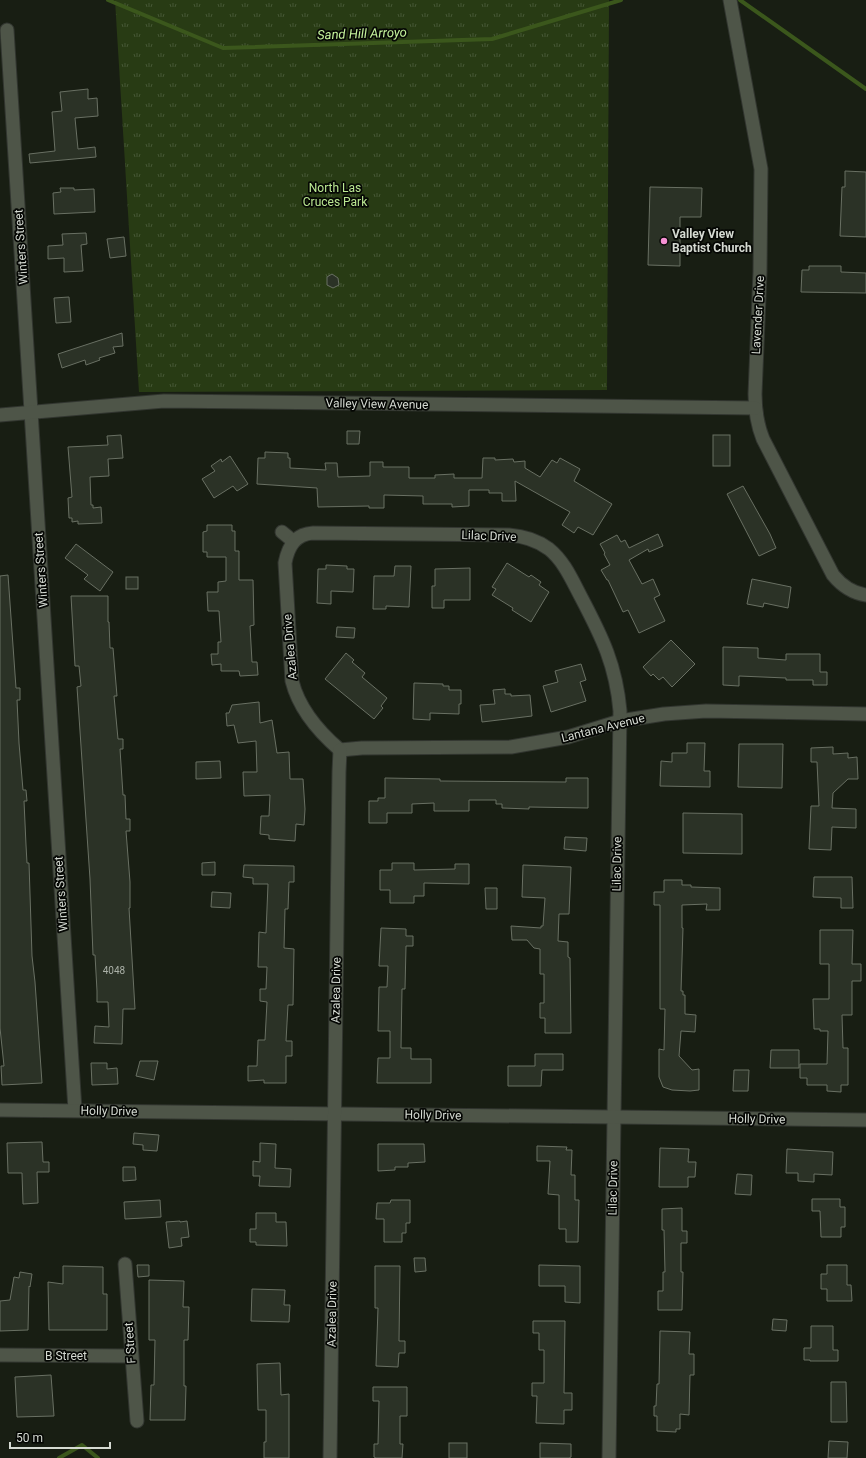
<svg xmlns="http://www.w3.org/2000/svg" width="866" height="1458" viewBox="0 0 866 1458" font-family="Roboto,sans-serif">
<defs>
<pattern id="grass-tufts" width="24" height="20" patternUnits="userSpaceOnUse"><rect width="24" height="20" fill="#283b14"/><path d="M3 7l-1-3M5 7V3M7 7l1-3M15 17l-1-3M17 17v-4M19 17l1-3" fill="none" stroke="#465735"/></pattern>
</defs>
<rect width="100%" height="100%" fill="#181e13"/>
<polygon fill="url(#grass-tufts)" points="115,0 609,0 607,390 139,392"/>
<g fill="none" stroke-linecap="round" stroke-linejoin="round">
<g stroke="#3b571c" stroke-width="4">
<polyline points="108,0 223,48 492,39 621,0"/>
<polyline points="740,0 866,89"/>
<polyline points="59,1458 82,1445 98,1458"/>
</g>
</g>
<g fill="#2b3226" stroke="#697063">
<polygon points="88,89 88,99 97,98 98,116 75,118 78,149 95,147 96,157 30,163 29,154 55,151 52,112 62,111 60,92"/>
<polygon points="845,171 866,172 866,237 840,236 842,187 845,187"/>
<polygon points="650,187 702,188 701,217 680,217 680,266 648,265"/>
<polygon points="60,188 74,188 74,190 94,189 95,212 54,214 53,193 61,192"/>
<polygon points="86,233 87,244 81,245 83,271 64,272 64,258 48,259 48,246 63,245 62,234"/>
<polygon points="124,237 126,256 110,258 107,239"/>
<polygon points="809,266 841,266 841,272 866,273 866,293 801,292 802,270 809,270"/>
<polygon points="332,274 338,278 339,285 333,288 327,285 327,277"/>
<polygon points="69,297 71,322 56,323 54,298"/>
<polygon points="122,333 123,346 113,347 115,353 99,358 100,360 86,365 85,360 62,368 58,354"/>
<polygon points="347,431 360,431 359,444 347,444"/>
<polygon points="121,435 123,458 108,459 109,476 90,477 91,505 93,505 93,508 101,507 102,523 78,524 78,521 72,522 72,518 69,518 68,498 72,497 68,447 108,445 107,436"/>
<rect x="713" y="435" width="17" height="31"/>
<polygon points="265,452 288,453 288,458 290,458 290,468 326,470 325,463 337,463 338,477 370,476 370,462 383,462 383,467 409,467 409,478 435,478 435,475 454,474 454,478 482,478 483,458 495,458 495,460 513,459 514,462 525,461 525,468 540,477 552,460 557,463 560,458 580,469 574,481 612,504 593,535 578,527 574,533 562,525 570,512 515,481 516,501 502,501 502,493 489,493 489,490 469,490 469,506 452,507 452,504 423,504 423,496 384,495 384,508 369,508 369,506 318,507 317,488 257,484 258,458 265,458"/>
<polygon points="230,456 248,484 237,491 233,486 214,498 202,479 215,471 211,466 221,459 222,462"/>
<polygon points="743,486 770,534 776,548 759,556 727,494"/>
<polygon points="207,525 232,525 232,531 235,531 235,551 239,551 239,580 253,580 254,625 250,626 252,662 257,662 258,675 240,676 239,671 221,671 221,664 212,665 211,654 218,654 218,642 221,642 219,611 208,611 207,592 218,592 218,582 226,581 226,557 207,557 207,552 203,552 203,532 207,531"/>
<polygon points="658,534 663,546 649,552 648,549 629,560 642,584 653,579 660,595 654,598 665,621 639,633 628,610 623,612 608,580 607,580 601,570 610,565 604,554 605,553 600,544 617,535 621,542 625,540 629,548"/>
<polygon points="76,544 113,572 100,591 84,579 88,575 65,558"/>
<polygon points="507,563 529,577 531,575 541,582 539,585 549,592 531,622 512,610 513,608 492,595 496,589 492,587"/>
<polygon points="326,565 347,566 347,569 354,569 353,592 331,591 331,604 317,603 318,569 326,569"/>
<polygon points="395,566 411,566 409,607 386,606 386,609 373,609 374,576 394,576"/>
<polygon points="470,568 470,600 444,600 444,608 432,608 432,586 435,586 435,569"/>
<polygon points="8,575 16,688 20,688 20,700 17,700 19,743 23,790 26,790 27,801 24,801 26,845 27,863 29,863 32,956 35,982 42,1083 2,1085 1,1066 4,1066 0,1028 0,576"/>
<rect x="126" y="577" width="12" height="12"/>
<polygon points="752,579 791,587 788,608 764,603 763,607 747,604"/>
<polygon points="71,596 108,596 108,622 109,622 110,648 113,648 117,696 114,696 118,739 123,739 123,749 120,749 123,795 125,795 126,819 130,819 130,831 126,831 130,882 130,908 129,908 135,1009 123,1009 122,1044 94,1043 95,1026 109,1027 108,1002 97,1002 97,991 95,955 93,955 90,879 77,687 81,686 79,666 75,666"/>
<polygon points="337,627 355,628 354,638 336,637"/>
<polygon points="671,640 695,664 672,687 663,677 659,680 653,674 651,676 643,667"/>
<polygon points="723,647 758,648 758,658 786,660 786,654 820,654 820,672 827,672 827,685 813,685 813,680 786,680 786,678 739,676 739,686 723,685"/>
<polygon points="346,653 354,660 352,662 365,673 362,677 387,698 381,706 383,708 374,719 325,679"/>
<polygon points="581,664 586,680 580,682 586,701 551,712 543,686 558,682 555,671"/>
<polygon points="414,683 443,684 443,686 449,686 449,690 461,690 461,704 459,704 459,714 430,713 430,720 413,719"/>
<polygon points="505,689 505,694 511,694 511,696 530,695 532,716 482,722 480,705 495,704 493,690"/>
<polygon points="259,702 260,723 272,720 277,753 289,752 290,779 303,779 305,809 304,825 296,824 295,841 269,839 269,835 260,834 261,816 269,816 270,795 244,796 243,772 257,772 256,741 238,743 234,725 227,726 226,713 229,713 232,705"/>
<polygon points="687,743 705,743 704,771 710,771 710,787 660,786 661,761 672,762 672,753 687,753"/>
<polygon points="739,744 783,744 782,788 738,787"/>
<polygon points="833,747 833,754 848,753 848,758 857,757 858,779 848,779 833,793 832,808 856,809 856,828 832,827 831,850 809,849 811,806 819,806 817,762 811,762 811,748"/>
<polygon points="220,761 221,778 196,779 196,762"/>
<polygon points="385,778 440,779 440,781 566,782 566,778 588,778 588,808 529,807 529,809 502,808 502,804 496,804 496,800 469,800 469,811 434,811 434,803 412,804 412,813 387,813 387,823 369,823 369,801 378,801 378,798 385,798"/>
<polygon points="683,813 742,814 742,854 683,853"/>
<polygon points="565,837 587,838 586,851 564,849"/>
<polygon points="215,862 215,875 202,875 202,863"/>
<polygon points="392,863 414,863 414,870 455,869 455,864 469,864 469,884 424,883 424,896 414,896 414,903 390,903 390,890 380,890 380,870 392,870"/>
<polygon points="244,865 294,866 294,882 289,882 288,909 285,909 284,948 294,949 293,1005 288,1005 286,1041 292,1041 292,1056 286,1056 286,1083 264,1083 264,1080 248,1081 248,1066 257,1066 258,1040 265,1040 267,1002 260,1001 260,989 266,989 267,967 258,967 259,932 266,933 268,884 253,884 253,878 243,877"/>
<polygon points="523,865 571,867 569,914 559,914 558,941 568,942 568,957 570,958 571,1033 545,1033 545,1018 540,1018 540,1003 544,1003 544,974 540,974 540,949 534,948 527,940 512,940 511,926 541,928 541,926 543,926 545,898 522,897"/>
<polygon points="814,877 852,877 853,908 841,908 841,898 813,897"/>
<polygon points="664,880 682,880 682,885 691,885 691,887 720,888 720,910 706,910 707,904 682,905 682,928 683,928 681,991 683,991 683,995 685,995 685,1014 696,1015 695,1032 681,1031 679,1056 692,1070 699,1069 699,1090 690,1091 672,1090 663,1087 659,1077 659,1049 664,1050 665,1009 660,1009 660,905 654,905 654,892 664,892"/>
<polygon points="485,888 497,888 497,909 486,909"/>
<polygon points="212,892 231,893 230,908 211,907"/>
<polygon points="381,928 406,929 406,936 413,936 413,946 406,946 405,989 402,989 401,1048 411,1048 411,1059 431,1059 431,1083 377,1083 378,1058 390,1058 390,1031 378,1031 379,987 387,987 388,966 379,966"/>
<polygon points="820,930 853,930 852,964 861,964 861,981 852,981 852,1015 842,1015 843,1048 848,1048 848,1085 841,1085 841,1092 827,1091 827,1085 807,1085 807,1078 800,1078 800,1064 827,1064 828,1031 820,1031 820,1029 814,1029 813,999 829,999 829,964 820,964"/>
<polygon points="771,1050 799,1050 799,1068 770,1068"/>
<polygon points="535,1054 563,1054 563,1070 542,1070 541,1086 508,1086 508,1066 535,1066"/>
<polygon points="140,1061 158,1061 154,1080 136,1076"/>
<polygon points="91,1063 107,1063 107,1069 117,1068 118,1084 92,1085"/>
<polygon points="734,1070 749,1070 748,1091 733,1091"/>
<polygon points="134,1133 159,1135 157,1151 143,1150 143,1145 133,1144"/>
<polygon points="42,1142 43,1162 49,1162 49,1172 37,1172 38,1203 23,1204 22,1173 8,1173 7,1143"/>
<polygon points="260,1143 276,1144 275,1168 291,1169 290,1187 259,1186 260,1176 253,1176 253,1161 260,1162"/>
<polygon points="378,1144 424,1144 425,1162 408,1163 408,1167 395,1167 395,1170 378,1171"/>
<polygon points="537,1146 567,1147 566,1150 572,1150 571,1175 575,1175 575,1200 579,1200 578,1242 566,1242 566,1229 559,1229 559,1195 548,1194 550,1161 537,1161"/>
<polygon points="660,1148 689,1149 688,1162 696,1162 695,1177 688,1177 688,1187 659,1187"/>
<polygon points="787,1149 833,1152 832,1175 814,1174 814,1182 798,1181 798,1173 786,1173"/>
<polygon points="123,1167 135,1167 136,1180 123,1181"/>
<polygon points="737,1174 752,1175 751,1195 735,1194"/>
<polygon points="812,1199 840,1199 840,1207 845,1207 845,1227 841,1227 841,1237 821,1237 820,1211 812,1211"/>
<polygon points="160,1200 161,1217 125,1219 124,1202"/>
<polygon points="391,1200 410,1200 410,1223 406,1223 406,1233 402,1233 402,1242 384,1242 384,1219 376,1219 377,1203 390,1203"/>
<polygon points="682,1208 682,1231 687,1231 687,1243 681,1243 681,1272 683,1272 682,1310 658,1310 658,1291 663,1291 663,1272 665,1272 664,1230 662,1230 662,1209"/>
<polygon points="256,1213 276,1213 276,1222 286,1222 287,1246 256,1245 256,1242 250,1242 250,1229 256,1229"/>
<polygon points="180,1221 180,1222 187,1221 189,1237 181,1238 182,1246 169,1248 166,1222"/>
<polygon points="414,1258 425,1258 426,1271 415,1272"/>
<polygon points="137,1265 149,1265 149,1276 138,1277"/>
<polygon points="539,1265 580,1266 580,1303 565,1302 565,1286 539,1286"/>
<polygon points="827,1265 847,1265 847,1285 851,1285 852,1301 827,1301 827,1289 821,1289 821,1274 827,1274"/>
<polygon points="63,1266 103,1267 103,1294 107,1294 107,1330 49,1330 48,1282 63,1284"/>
<polygon points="375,1266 400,1266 399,1341 405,1341 405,1353 399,1353 398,1367 376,1366 378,1308 375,1308"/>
<polygon points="20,1272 32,1274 30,1287 29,1286 28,1330 0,1331 0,1301 10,1300 14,1277 19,1278"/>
<polygon points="149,1280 184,1281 183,1307 189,1307 188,1340 184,1340 184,1386 186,1386 185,1420 150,1420 151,1385 154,1385 155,1340 149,1340"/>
<polygon points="252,1289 285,1290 284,1305 290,1305 289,1322 251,1321"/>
<polygon points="773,1319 787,1320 786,1331 772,1330"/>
<polygon points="533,1321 565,1321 564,1393 572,1393 572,1410 564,1410 564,1424 536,1423 537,1396 532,1396 532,1383 544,1383 544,1350 539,1350 539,1333 533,1333"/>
<polygon points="811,1326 833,1326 833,1350 838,1350 838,1361 810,1361 810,1360 804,1360 804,1348 811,1348"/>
<polygon points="660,1331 690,1332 689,1354 694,1354 694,1375 690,1375 689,1415 680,1414 680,1429 676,1429 676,1432 657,1431 657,1416 654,1416 654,1406 656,1406 657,1384 659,1384"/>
<polygon points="280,1363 281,1395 289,1394 289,1458 264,1458 264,1442 266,1442 266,1410 258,1410 257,1364"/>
<polygon points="51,1375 54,1416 17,1417 15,1377"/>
<polygon points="831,1382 846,1382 847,1422 831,1422"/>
<polygon points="373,1387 407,1387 407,1416 400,1416 400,1444 403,1444 402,1458 376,1458 374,1457 374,1444 378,1444 379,1401 373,1401"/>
<polygon points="829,1441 848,1442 847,1458 828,1458"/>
<rect x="449" y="1443" width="18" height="15"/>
<polygon points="540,1443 571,1444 571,1457 569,1458 540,1458"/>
</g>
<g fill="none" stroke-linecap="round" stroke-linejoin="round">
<g stroke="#323630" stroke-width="15">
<g id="street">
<path d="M 730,0 L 761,169 L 760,272 L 755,394 C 755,410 757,424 763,439 L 833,575 C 842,586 852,593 866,595"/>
<polyline points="7,30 75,1110"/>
<polyline points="0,415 164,401 755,408"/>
<polyline points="282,532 293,541"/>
<path d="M 340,750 C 319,732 299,709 292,681 L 285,563 C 288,547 295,534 313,533 L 509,535 C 523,536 537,540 549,549 C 564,561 572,580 581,597 C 602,637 616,665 620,711 L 609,1458"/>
<polyline points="340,750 362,748 511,747 568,737 620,721 664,714 706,711 866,714"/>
<polyline points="0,1110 866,1120"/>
<polyline points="125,1264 137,1421"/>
<polyline points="0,1355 131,1356"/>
<polyline points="330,1458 339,772 340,750"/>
</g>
</g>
<use href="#street" stroke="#4e5548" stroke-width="13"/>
</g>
<circle fill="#f591d3" stroke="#050704" stroke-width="1.5" cx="664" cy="241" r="4"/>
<g text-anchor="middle" stroke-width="3.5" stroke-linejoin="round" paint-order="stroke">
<g font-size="10" fill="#aab0a7">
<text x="114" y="974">4048</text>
</g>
<g font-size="12" fill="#bbe892" stroke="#050704">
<text x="335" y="192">North Las<tspan x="335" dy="14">Cruces Park</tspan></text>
</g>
<g font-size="12" font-weight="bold" fill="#d5dad2" stroke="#050704" text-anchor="start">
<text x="672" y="238">Valley View<tspan x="672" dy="14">Baptist Church</tspan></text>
</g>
<g font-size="12" fill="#d5dad2" stroke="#050704">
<text transform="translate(21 247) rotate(-94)" y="4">Winters Street</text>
<text transform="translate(758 315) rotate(-87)" y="4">Lavender Drive</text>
<text transform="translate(377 404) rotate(1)" y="4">Valley View Avenue</text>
<text transform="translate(489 536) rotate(2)" y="4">Lilac Drive</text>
<text transform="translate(41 570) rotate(-94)" y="4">Winters Street</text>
<text transform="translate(290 647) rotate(-95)" y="4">Azalea Drive</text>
<text transform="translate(603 728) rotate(-14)" y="4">Lantana Avenue</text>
<text transform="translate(617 864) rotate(-89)" y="4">Lilac Drive</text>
<text transform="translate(61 894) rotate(-94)" y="4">Winters Street</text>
<text transform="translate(336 990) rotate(-89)" y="4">Azalea Drive</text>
<text transform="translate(109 1111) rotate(1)" y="4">Holly Drive</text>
<text transform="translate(433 1115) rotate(1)" y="4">Holly Drive</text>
<text transform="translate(757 1119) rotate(1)" y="4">Holly Drive</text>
<text transform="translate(613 1188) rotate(-89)" y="4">Lilac Drive</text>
<text transform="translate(332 1314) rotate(-89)" y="4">Azalea Drive</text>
<text transform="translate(130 1343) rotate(-94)" y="4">F Street</text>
<text x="66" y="1360">B Street</text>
</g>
<g font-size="13" font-style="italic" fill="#c5f39c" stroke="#050704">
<text transform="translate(362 33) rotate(-2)" y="5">Sand Hill Arroyo</text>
</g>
</g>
<path d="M10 1442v6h100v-6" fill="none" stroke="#d5dad2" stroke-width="2"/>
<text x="16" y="1442" font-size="12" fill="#d5dad2" stroke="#050704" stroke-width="3" paint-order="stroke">50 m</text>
</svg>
